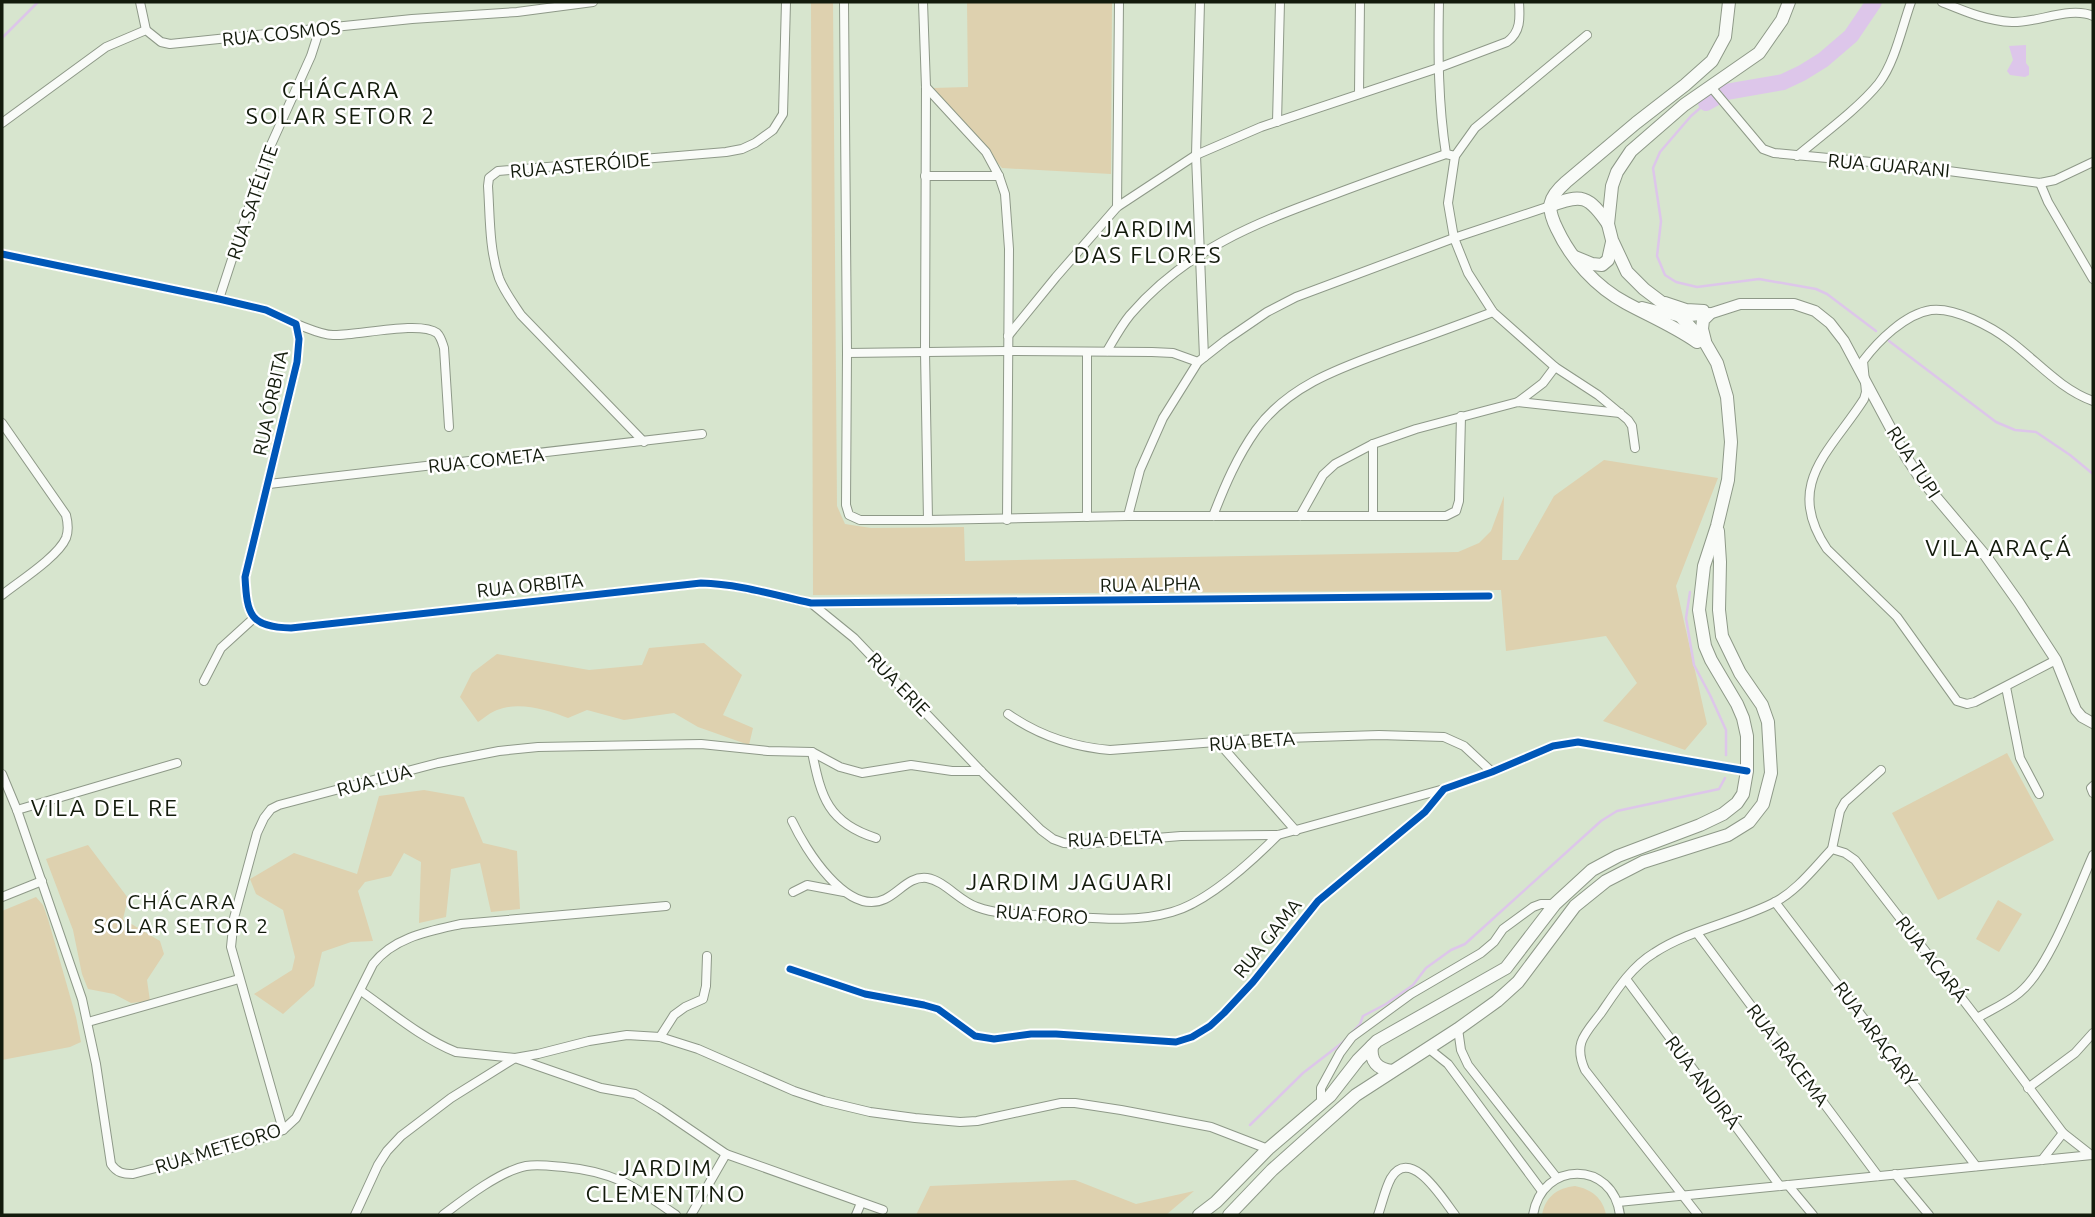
<svg xmlns="http://www.w3.org/2000/svg" width="2095" height="1217" viewBox="0 0 2095 1217" font-family="Ubuntu,sans-serif">
<rect width="100%" height="100%" fill="#d7e5ce"/>
<g fill="#ded1af">
<polygon points="811,2 833,2 837,506 845,524 871,528 964,527 965,561 1458,552 1479,543 1491,531 1504,496 1502,560 1518,560 1554,496 1604,460 1718,478 1676,586 1707,724 1685,750 1603,721 1637,683 1606,636 1506,651 1501,590 813,595"/>
<polygon points="967,2 1112,2 1111,174 1002,168 933,88 968,87"/>
<path d="M 704,643 L 742,675 L 723,715 L 753,728 L 749,745 L 698,727 L 674,713 L 624,720 L 587,710 L 568,718 C 548,710 519,701 497,710 C 491,712 484,718 478,722 L 460,697 L 472,673 L 497,654 L 589,670 L 642,665 L 649,648 Z"/>
<polygon points="2007,753 2054,840 1938,900 1892,813"/>
<polygon points="424,790 464,797 483,843 517,851 520,909 491,912 480,863 451,869 446,917 419,923 421,862 404,853 391,876 365,882 358,891 373,941 351,942 322,952 314,986 283,1014 254,994 292,970 295,957 283,910 256,894 250,879 294,853 357,874 379,796"/>
<polygon points="88,845 128,898 123,919 160,941 164,954 147,980 150,1001 131,1003 114,994 88,989 82,974 73,930 46,859"/>
<polygon points="36,897 43,905 48,919 76,1017 81,1042 70,1047 2,1060 2,911"/>
<polygon points="1998,900 2022,914 1999,952 1976,939"/>
<polygon points="1075,1180 1136,1204 1194,1191 1166,1215 916,1215 930,1186"/>
<path d="M 1575,1186 C 1591,1189 1603,1198 1606,1215 L 1542,1215 C 1545,1197 1557,1188 1575,1186 Z"/>
</g>
<polygon fill="#ddc6ea" points="2026,45 2026,63 2029,67 2029,75 2025,77 2010,75 2007,71 2013,60 2009,46"/>
<g fill="none" stroke-linecap="round" stroke-linejoin="round">
<g stroke="#ddc6ea" stroke-width="2.5">
<polyline points="2,38 38,2"/>
<polyline points="1706,103 1691,116 1660,152 1653,168 1661,221 1657,256 1665,275 1676,282 1697,287 1759,279 1816,289 1827,294 1876,331"/>
<polyline points="1889,341 1996,422 2015,430 2036,432 2070,455 2093,474"/>
<polyline points="1690,592 1686,618 1694,665 1710,695 1726,730 1726,755"/>
<polyline points="1250,1125 1303,1073 1342,1043 1360,1024 1363,1016 1386,1004 1413,985 1426,968 1451,950 1465,944 1601,821 1617,811 1719,789 1725,778"/>
</g>
<polyline stroke="#ddc6ea" stroke-width="16" points="1706,103 1726,92 1783,82 1802,73 1823,60 1851,36 1874,2"/>
<g stroke="#8e9988" stroke-width="10">
<g id="minor">
<polyline points="140,2 146,30"/>
<polyline points="844,2 847,353 846,505 849,515 860,520 928,520 1128,516 1446,516 1456,511 1459,501 1461,416"/>
<polyline points="923,2 926,87 925,352 928,520"/>
<polyline points="1200,2 1196,155 1204,357"/>
<path d="M 1439,2 C 1438,53 1438,103 1446,154"/>
<path d="M 1942,2 C 1964,11 1987,21 2012,22 C 2037,23 2070,6 2093,16"/>
<polyline points="1587,35 1475,128 1455,156 1448,203 1454,238 1468,273 1493,312 1555,367 1598,395 1628,420 1632,426 1635,448"/>
<polyline points="926,87 986,152 999,176 1005,194 1009,249 1007,520"/>
<polyline points="1711,87 1763,149 1774,153 1903,165 2040,183 2055,180 2093,162"/>
<polyline points="1359,93 1360,2"/>
<polyline points="1277,122 1280,2"/>
<polyline points="2,123 106,47 146,30 161,42 170,44 412,19 517,12 593,2"/>
<path d="M 1797,156 C 1822,135 1859,108 1879,83 C 1895,62 1902,27 1911,2"/>
<polyline points="925,176 999,176"/>
<polyline points="2040,183 2048,202 2093,279"/>
<polyline points="1117,207 1119,2"/>
<path d="M 2,254 L 219,299 L 266,310 L 296,324 L 299,339 L 297,362 L 245,577 C 247,615 250,627 291,628 L 701,583 C 739,584 774,595 811,603 L 1489,596"/>
<polyline points="219,299 265,158 311,56 320,28"/>
<path d="M 296,324 C 308,328 321,335 333,335 C 356,336 420,320 437,333 C 441,337 442,342 444,348 L 449,427"/>
<path d="M 1008,336 L 1056,277 L 1117,207 L 1196,155 L 1261,127 L 1438,68 L 1507,42 C 1521,32 1520,18 1519,2"/>
<path d="M 1107,351 C 1114,339 1121,326 1130,315 C 1187,249 1256,223 1335,194 C 1372,180 1409,167 1446,154 L 1455,156"/>
<polyline points="1087,352 1087,517"/>
<polyline points="847,353 1007,351 1152,352 1173,353 1198,362"/>
<polyline points="1518,402 1543,383 1555,367"/>
<path d="M 2,423 L 66,515 C 68,523 69,530 66,538 C 58,557 18,582 2,595"/>
<path d="M 644,442 L 521,315 C 513,303 504,291 499,278 C 489,249 490,215 488,186 L 489,178 L 498,171 L 726,152 L 742,149 L 755,143 L 773,130 L 783,114 L 786,2"/>
<polyline points="1373,444 1373,516"/>
<polyline points="269,484 702,434"/>
<polyline points="1128,516 1140,470 1163,418 1198,362 1226,340 1267,312 1296,297 1454,238 1550,206"/>
<path d="M 1213,516 C 1225,485 1237,457 1256,430 C 1290,383 1346,366 1397,347 C 1429,336 1461,324 1493,312"/>
<polyline points="1300,516 1323,475 1335,464 1373,444 1416,429 1518,402 1620,413"/>
<polyline points="811,603 854,638 981,771 1041,830 1053,839 1064,843 1082,844 1181,836 1278,835 1444,789"/>
<path d="M 2056,660 L 1975,702 L 1967,704 L 1957,701 L 1897,617 L 1827,549 C 1783,484 1831,451 1864,399 L 1866,392 L 1863,361 C 1878,341 1905,314 1931,310 C 1955,307 1992,327 2010,341 C 2038,362 2060,389 2093,401"/>
<polyline points="204,681 221,648 254,618"/>
<polyline points="2006,687 2020,758 2039,794"/>
<path d="M 1008,714 C 1038,735 1074,747 1110,750 L 1256,739 L 1379,735 L 1444,737 L 1464,746 L 1492,772"/>
<polyline points="1219,743 1296,831"/>
<path d="M 812,752 C 821,797 828,823 876,838"/>
<path d="M 2,774 L 17,810 L 82,999 L 96,1064 L 111,1164 C 117,1173 123,1174 133,1174 L 243,1145 L 283,1130 L 296,1118 L 373,964 C 394,937 430,931 461,924 L 666,906"/>
<polyline points="2093,786 2091,788 2093,793"/>
<polyline points="17,810 177,763"/>
<path d="M 792,821 C 805,849 847,917 885,899 C 900,892 909,876 927,878 C 945,881 959,901 977,907 C 1001,916 1030,914 1056,916 C 1094,918 1134,923 1172,912 C 1208,902 1251,862 1278,835"/>
<polyline points="1832,849 1840,811 1845,802 1881,770"/>
<polyline points="793,892 807,885 844,892"/>
<polyline points="2,897 42,881"/>
<polyline points="1775,902 1976,1166"/>
<polyline points="1697,933 1878,1176"/>
<polyline points="790,969 865,994 924,1005 938,1009 975,1036 994,1039 1031,1034 1056,1034 1176,1042 1192,1037 1210,1026 1224,1013 1253,982 1318,901 1425,812 1444,789 1492,772 1553,746 1578,742 1747,771"/>
<polyline points="1626,979 1780,1186"/>
<path d="M 361,991 C 391,1012 421,1038 456,1052 L 515,1058 L 601,1088 L 635,1094 L 660,1109 L 726,1154 L 883,1210"/>
<path d="M 1977,1018 C 1991,1010 2007,1003 2019,993 C 2049,969 2077,891 2093,855"/>
<polyline points="88,1022 239,979"/>
<polyline points="1458,1029 1461,1050 1468,1065 1557,1178"/>
<polyline points="660,1037 674,1015 685,1007 703,999 706,986 707,956"/>
<polyline points="1428,1048 1448,1064 1542,1191"/>
<polyline points="2028,1088 2075,1053 2093,1033"/>
<polyline points="1321,1105 1321,1088 1340,1053 1352,1037 1411,994 1481,953 1494,942 1503,929 1533,907 1541,904 1555,904"/>
<polyline points="283,1130 231,947 234,918 257,833 264,818 271,809 279,805 438,763 499,751 538,747 701,744 768,751 812,752 840,767 862,773 911,765 952,771 981,771"/>
<polyline points="2042,1160 2063,1133"/>
<polyline points="1895,1174 1929,1215"/>
<polyline points="1788,1185 1813,1215"/>
<polyline points="1618,1202 2092,1155"/>
<polyline points="355,1215 378,1165 387,1151 401,1136 451,1098 515,1058 538,1054 589,1041 627,1035 660,1037 698,1049 794,1091 824,1101 870,1112 915,1118 960,1122 977,1121 1061,1103 1075,1103 1121,1110 1211,1127 1268,1149"/>
<path d="M 443,1215 C 464,1199 500,1171 526,1166 C 538,1164 552,1166 564,1167 C 616,1172 635,1187 676,1215"/>
<polyline points="691,1215 726,1154"/>
<polyline points="856,1215 861,1203"/>
<path d="M 1378,1215 C 1382,1204 1385,1189 1391,1178 C 1411,1145 1444,1201 1455,1215"/>
<path d="M 1533,1215 C 1542,1160 1613,1160 1620,1215"/>
<path d="M 1698,1215 L 1585,1070 C 1573,1043 1585,1034 1601,1013 C 1616,991 1631,967 1654,953 C 1689,930 1735,922 1773,903 C 1796,892 1814,868 1832,849 L 1845,853 L 1855,860 L 1977,1018 L 2063,1133 L 2091,1155"/>
</g>
</g>
<g stroke="#8e9988" stroke-width="12">
<g id="tertiary">
<polyline points="1665,302 1686,309 1704,310"/>
<polyline points="1642,307 1681,317 1709,314 1740,304 1794,304 1815,311 1830,323 1844,341 1906,457 1920,478 1985,555 2019,603 2056,660 2076,710 2082,717 2093,723"/>
</g>
</g>
<g stroke="#8e9988" stroke-width="14">
<g id="secondary">
<path d="M 1550,206 C 1582,193 1589,196 1608,224"/>
<polyline points="1575,257 1592,264 1602,265 1608,260 1612,242"/>
<polyline points="1705,341 1702,329 1703,320 1709,314"/>
<path d="M 1697,342 C 1674,326 1650,316 1626,303 C 1596,287 1571,259 1557,229 C 1546,207 1548,198 1566,182 L 1636,123 L 1685,85 L 1712,61 L 1725,37 L 1729,2"/>
<path d="M 1372,1046 C 1370,1061 1377,1069 1392,1071"/>
<polyline points="1199,1215 1216,1202 1268,1149 1330,1096 1358,1060 1377,1041 1506,968 1555,904 1592,870 1618,856 1700,825 1723,814 1737,803 1743,794 1747,771 1747,736 1743,718 1737,704 1711,660 1705,646 1699,610 1704,566 1717,526 1728,480 1731,442 1727,397 1717,363 1706,344 1681,317 1644,289 1627,272 1612,240 1608,224 1612,186 1617,172 1631,151 1684,105 1759,53 1782,20 1789,2"/>
<polyline points="1229,1215 1272,1170 1356,1095 1458,1029 1497,1001 1518,982 1575,906 1606,881 1643,862 1728,835 1749,822 1763,804 1771,773 1768,722 1762,705 1740,673 1722,636 1719,610 1720,562 1718,531"/>
</g>
</g>
<use href="#minor" stroke="#f9fbf8" stroke-width="8"/>
<use href="#tertiary" stroke="#f9fbf8" stroke-width="10"/>
<use href="#secondary" stroke="#f9fbf8" stroke-width="12"/>
<g stroke="#fff" stroke-width="11">
<g id="cycleway">
<path d="M 2,254 L 219,299 L 266,310 L 296,324 L 299,339 L 297,362 L 245,577 C 247,615 250,627 291,628 L 701,583 C 739,584 774,595 811,603 L 1489,596"/>
<polyline points="790,969 865,994 924,1005 938,1009 975,1036 994,1039 1031,1034 1056,1034 1176,1042 1192,1037 1210,1026 1224,1013 1253,982 1318,901 1425,812 1444,789 1492,772 1553,746 1578,742 1747,771"/>
</g>
</g>
<use href="#cycleway" stroke="#0057b8" stroke-width="7"/>
</g>
<g text-anchor="middle" stroke-width="5" stroke-linejoin="round" paint-order="stroke">
<g font-size="19" fill="#131b0c" stroke="#fff">
<text transform="translate(281 33) rotate(-6)" y="7">RUA COSMOS</text>
<text transform="translate(580 165) rotate(-5)" y="7">RUA ASTERÓIDE</text>
<text transform="translate(1889 165) rotate(5)" y="7">RUA GUARANI</text>
<text transform="translate(252 202) rotate(-71)" y="7">RUA SATÉLITE</text>
<text transform="translate(270 403) rotate(-78)" y="7">RUA ÓRBITA</text>
<text transform="translate(486 460) rotate(-6)" y="7">RUA COMETA</text>
<text transform="translate(1914 462) rotate(57)" y="7">RUA TUPI</text>
<text transform="translate(1150 584) rotate(-1)" y="7">RUA ALPHA</text>
<text transform="translate(530 585) rotate(-6)" y="7">RUA ORBITA</text>
<text transform="translate(899 684) rotate(46)" y="7">RUA ERIE</text>
<text transform="translate(1252 741) rotate(-4)" y="7">RUA BETA</text>
<text transform="translate(374 780) rotate(-15)" y="7">RUA LUA</text>
<text transform="translate(1115 838) rotate(-2)" y="7">RUA DELTA</text>
<text transform="translate(1042 914) rotate(4)" y="7">RUA FORO</text>
<text transform="translate(1267 938) rotate(-51)" y="7">RUA GAMA</text>
<text transform="translate(1932 959) rotate(52)" y="7">RUA ACARÁ</text>
<text transform="translate(1876 1034) rotate(53)" y="7">RUA ARAÇARY</text>
<text transform="translate(1788 1055) rotate(53)" y="7">RUA IRACEMA</text>
<text transform="translate(1703 1082) rotate(53)" y="7">RUA ANDIRÁ</text>
<text transform="translate(218 1148) rotate(-17)" y="7">RUA METEORO</text>
</g>
<g font-size="21" letter-spacing="2" fill="#131b0c" stroke="#fff">
<text x="182" y="909">CHÁCARA<tspan x="182" dy="24">SOLAR SETOR 2</tspan></text>
</g>
<g font-size="23" letter-spacing="2" fill="#131b0c" stroke="#fff">
<text x="341" y="98">CHÁCARA<tspan x="341" dy="26">SOLAR SETOR 2</tspan></text>
<text x="1148" y="237">JARDIM<tspan x="1148" dy="26">DAS FLORES</tspan></text>
<text x="1999" y="556">VILA ARAÇÁ</text>
<text x="105" y="816">VILA DEL RE</text>
<text x="1070" y="890">JARDIM JAGUARI</text>
<text x="666" y="1176">JARDIM<tspan x="666" dy="26">CLEMENTINO</tspan></text>
</g>
</g>
<rect width="2095" height="1217" fill="none" stroke="#131b0c" stroke-width="7"/>
</svg>
